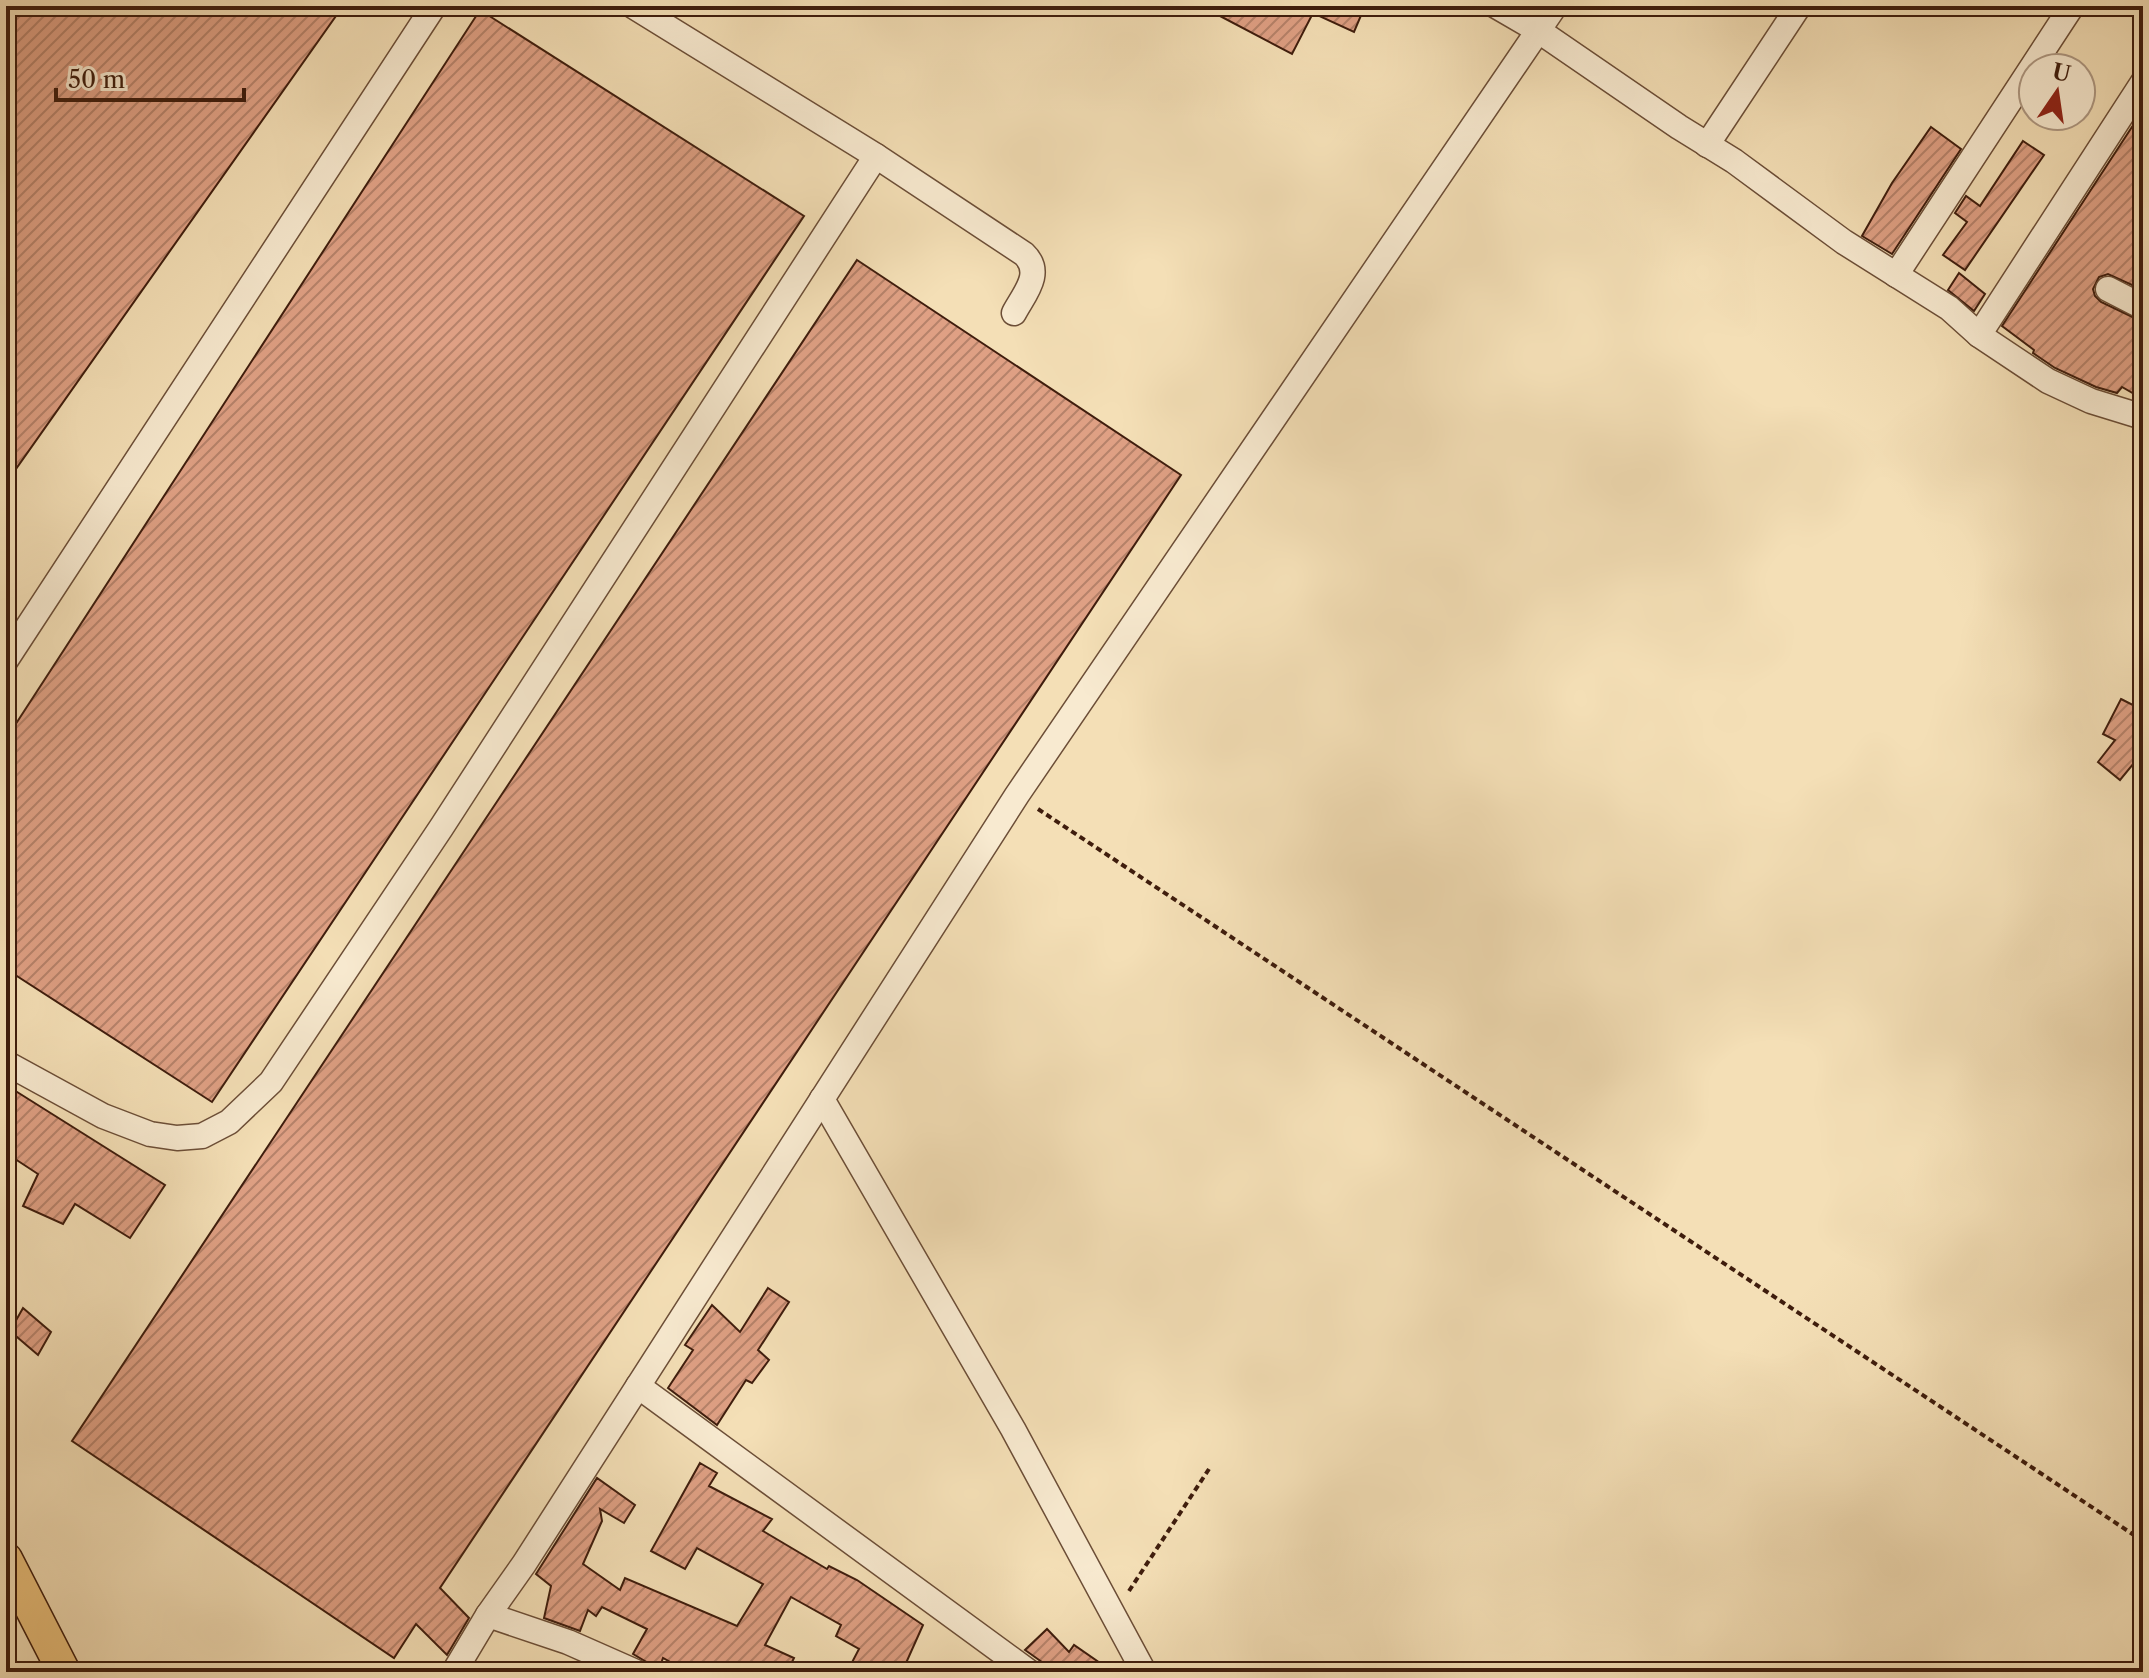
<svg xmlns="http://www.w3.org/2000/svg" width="2149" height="1678" viewBox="0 0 2149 1678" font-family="'Libre Caslon Text',serif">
<defs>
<pattern id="building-hatch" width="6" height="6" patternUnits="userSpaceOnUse" patternTransform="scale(2)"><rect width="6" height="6" fill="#dfa084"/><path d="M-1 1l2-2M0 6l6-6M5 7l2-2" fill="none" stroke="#b6826a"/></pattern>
</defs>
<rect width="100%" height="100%" fill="#f4dfb6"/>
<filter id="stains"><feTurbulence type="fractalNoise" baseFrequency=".0025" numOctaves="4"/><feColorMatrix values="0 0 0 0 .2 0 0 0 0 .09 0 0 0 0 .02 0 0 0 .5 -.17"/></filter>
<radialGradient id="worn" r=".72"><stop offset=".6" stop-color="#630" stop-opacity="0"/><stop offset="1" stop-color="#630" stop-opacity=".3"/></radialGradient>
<g fill="url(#building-hatch)" stroke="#3f1d0d" stroke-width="2">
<polygon points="6,6 343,6 6,483"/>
<polygon points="1201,6 1365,6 1354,32 1313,13 1292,54"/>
<polygon points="480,10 804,216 212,1102 6,969 6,739"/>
<polygon points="2143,110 2143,290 2108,274 2099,277 2093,289 2095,296 2101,302 2143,322 2143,399 2122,387 2117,393 2096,387 2055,368 2033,353 2034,350 2002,326"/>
<polygon points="1931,127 1961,149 1892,254 1862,236 1892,183"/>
<polygon points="2023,141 2044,155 1965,270 1943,255 1967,222 1955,213 1966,196 1980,206"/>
<polygon points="857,260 1181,475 440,1588 469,1618 447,1655 416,1624 394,1658 72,1441"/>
<polygon points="1959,273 1985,294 1974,311 1948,290"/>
<polygon points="2121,699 2143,710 2143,752 2120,780 2098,762 2115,740 2103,734"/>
<polygon points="6,1085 165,1185 130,1238 75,1204 63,1224 23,1206 38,1174 6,1153"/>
<polygon points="768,1288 789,1302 758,1350 769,1360 752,1383 746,1380 717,1425 668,1388 693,1350 685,1345 712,1305 740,1332"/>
<polygon points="23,1308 51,1332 38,1355 10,1331"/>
<polygon points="700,1463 717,1473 709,1486 772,1519 763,1531 827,1569 829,1566 857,1580 923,1625 902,1672 847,1672 859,1649 836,1636 841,1625 791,1597 765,1645 794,1658 787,1672 688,1672 663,1658 658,1672 651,1672 648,1663 633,1654 647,1629 602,1607 596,1616 588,1610 580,1631 544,1618 551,1586 536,1574 597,1478 635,1505 624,1523 600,1509 602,1521 583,1564 620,1590 625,1578 737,1626 763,1584 697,1548 685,1569 651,1551"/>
<polygon points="1047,1629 1069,1652 1074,1645 1113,1672 1056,1672 1025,1650"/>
</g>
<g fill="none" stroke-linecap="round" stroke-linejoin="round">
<g stroke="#6c4e37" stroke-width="27">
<g id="minor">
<path d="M 633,6 L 876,156 L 1024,254 C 1044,273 1024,294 1014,313"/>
<polyline points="1496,6 1539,31 1679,127 1734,161 1844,242 1949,308 1979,335 2048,381 2091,401 2143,417"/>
<polyline points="1707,145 1799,6"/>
<polyline points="1896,275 2072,6"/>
<polyline points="2108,289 2143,307"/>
<polyline points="1979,335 2143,82"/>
<polyline points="6,660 434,6"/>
<polyline points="6,1063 103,1116 150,1134 177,1138 202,1136 229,1122 271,1082 441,828 876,156"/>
<polyline points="822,1099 1013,1429 1144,1672"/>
<polyline points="638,1386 1029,1672"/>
<polyline points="488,1615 568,1642 636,1672"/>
<polyline points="454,1672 488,1615 524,1564 1017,795 1555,6"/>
</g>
</g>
<g stroke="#3f1d0d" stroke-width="35">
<polyline id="major" points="6,1559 64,1672"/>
</g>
<g stroke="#3f1d0d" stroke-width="4" stroke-dasharray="6 4" stroke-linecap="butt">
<polyline points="1038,809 2143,1541"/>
<polyline points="1129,1591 1209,1469"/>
</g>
<use href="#minor" stroke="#f8ead0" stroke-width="24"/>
<use href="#major" stroke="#eac07b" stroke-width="32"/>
</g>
<rect width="2149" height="1678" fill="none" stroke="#f4dfb6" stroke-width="32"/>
<rect x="8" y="8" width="2133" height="1662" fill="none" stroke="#3f1d0d" stroke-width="4"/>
<rect x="16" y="16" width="2117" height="1646" fill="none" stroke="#3f1d0d" stroke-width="2"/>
<g transform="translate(2057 92) rotate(13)"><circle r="38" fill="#f8ead0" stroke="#ae9882" stroke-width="2"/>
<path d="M0-6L14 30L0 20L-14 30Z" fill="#8f2418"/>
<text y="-12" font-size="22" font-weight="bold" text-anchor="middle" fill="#3f1d0d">U</text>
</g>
<path d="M56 88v12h188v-12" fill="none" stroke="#3f1d0d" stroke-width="4"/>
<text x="68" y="88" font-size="24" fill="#3f1d0d" stroke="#f8ead0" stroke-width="6" paint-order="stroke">50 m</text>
<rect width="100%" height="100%" filter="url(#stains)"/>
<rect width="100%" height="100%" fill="url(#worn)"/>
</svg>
